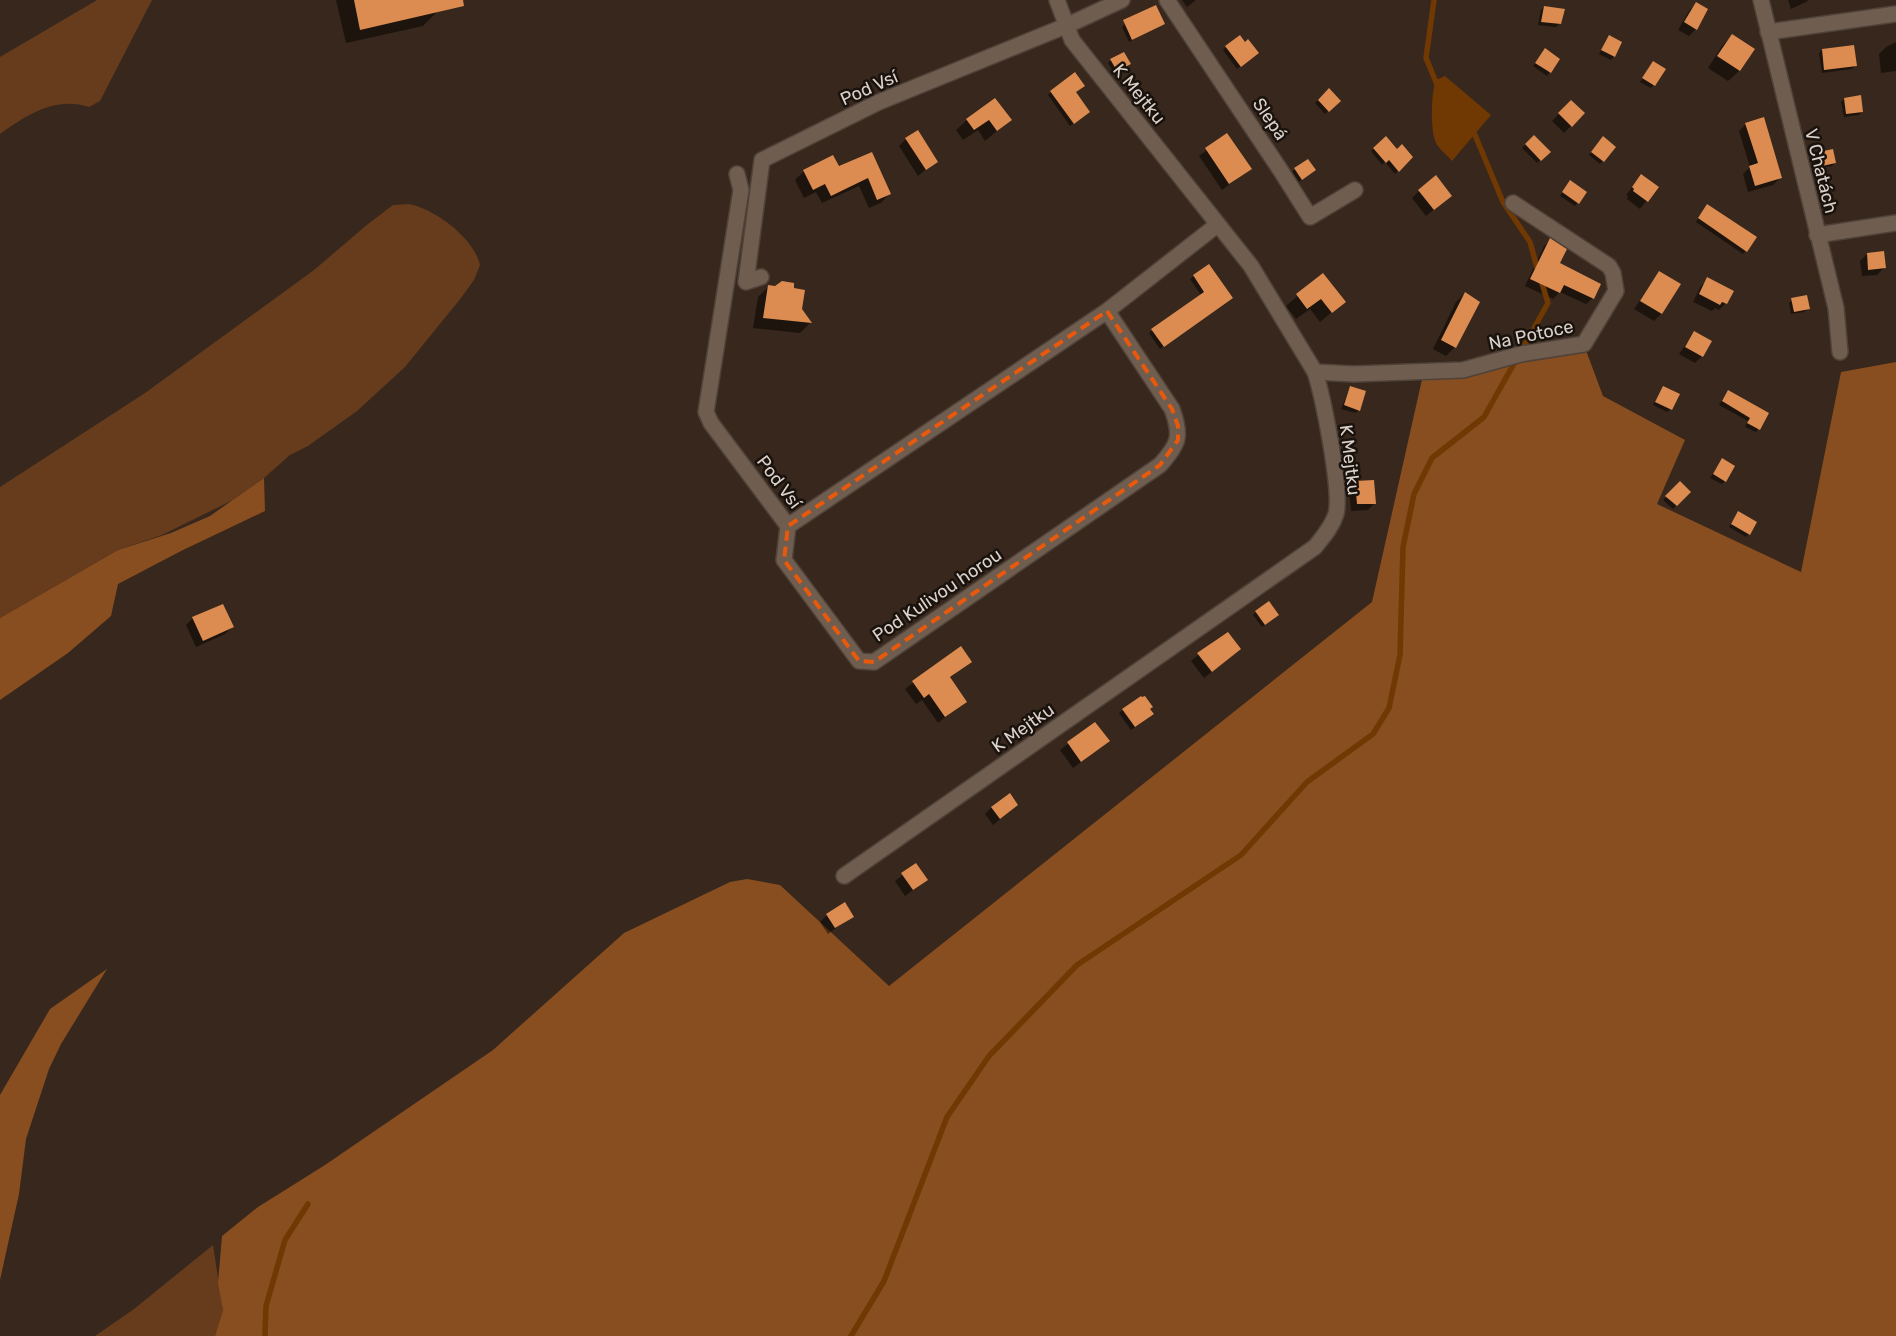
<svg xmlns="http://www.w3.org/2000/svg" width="1896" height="1336" viewBox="0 0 1896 1336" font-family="Rubik,sans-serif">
<rect width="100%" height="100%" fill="#37271c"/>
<g fill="#663c1c">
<path d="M 97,0 L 152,0 L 100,101 L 89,107 C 55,96 27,115 0,134 L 0,57 Z"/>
<path d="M 409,204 C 435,209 474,238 480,265 L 474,280 L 461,298 L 405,367 L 357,411 L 308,446 L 290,455 L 264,478 L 233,500 L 162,535 L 118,550 L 0,618 L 0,487 L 145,393 L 314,270 L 368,224 L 393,205 Z"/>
<polygon points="213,1245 223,1310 215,1336 95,1336 134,1309"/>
</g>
<g fill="#884e20">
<polygon points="1584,345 1603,396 1685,440 1657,504 1801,572 1841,372 1896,362 1896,1336 215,1336 223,1310 218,1283 222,1236 258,1207 325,1165 493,1050 624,933 730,882 747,879 780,885 889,986 1372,602 1423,375"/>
<polygon points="264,478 265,511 181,551 118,584 111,616 68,653 0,700 0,618 118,550 171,533 210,516"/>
<polygon points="107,969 61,1044 49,1069 26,1139 19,1194 0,1280 0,1095 50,1009"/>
</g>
<path fill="#703802" d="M 1445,76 L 1491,115 L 1452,161 C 1447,155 1439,149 1436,143 C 1430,130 1431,92 1436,80 Z"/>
<g fill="#0007">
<polygon points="336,0 435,0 438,11 423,26 346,43"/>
<polygon points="1182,0 1196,0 1187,7"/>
<polygon points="1788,0 1807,0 1808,1 1791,9"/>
<polygon points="1696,4 1696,29 1689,36 1678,30 1689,11"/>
<polygon points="1544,7 1560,23 1556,27 1538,25 1541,10"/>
<polygon points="1125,24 1164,24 1129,42 1122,27"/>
<polygon points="1733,35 1754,49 1739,71 1728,81 1708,68 1722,46"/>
<polygon points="1609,37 1614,56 1611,60 1599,54"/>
<polygon points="1896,42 1896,71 1881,73 1879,54 1886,47"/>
<polygon points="1226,47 1254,56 1237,69 1223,50"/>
<polygon points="1822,50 1855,66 1852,69 1822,73 1819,53"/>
<polygon points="1542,53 1559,59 1547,76 1533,66"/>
<polygon points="1111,60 1126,66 1114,73 1108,63"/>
<polygon points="1650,66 1654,85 1651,88 1640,82"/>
<polygon points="1329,90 1339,101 1325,114 1315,103"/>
<polygon points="1051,92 1074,93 1086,115 1070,126 1048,95"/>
<polygon points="1844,99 1862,112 1859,115 1844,117 1841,102"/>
<polygon points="1571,101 1571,126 1564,133 1552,121"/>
<polygon points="967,120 1010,120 985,141 978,130 963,140 956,130"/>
<polygon points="1746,124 1780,178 1773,185 1748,192 1743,174 1750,167 1739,131"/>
<polygon points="1227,135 1250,169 1222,190 1199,156"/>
<polygon points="1534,136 1549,152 1537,163 1522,148"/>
<polygon points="1386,137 1397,150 1411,157 1395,174 1385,162 1382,165 1371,151"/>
<polygon points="906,139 936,161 918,176 899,146"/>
<polygon points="1600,141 1603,161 1600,164 1589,155"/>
<polygon points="1820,153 1835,163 1832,166 1819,168 1817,156"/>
<polygon points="872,154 889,194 881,203 869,208 859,186 822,203 816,192 804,198 795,180 804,171 833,156 839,168"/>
<polygon points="1295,169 1311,173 1299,182 1292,172"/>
<polygon points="1641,176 1657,187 1640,209 1627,199 1628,196 1626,195"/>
<polygon points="1567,185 1586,192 1575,206 1560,196"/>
<polygon points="1419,191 1443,202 1426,216 1412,198"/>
<polygon points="1704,209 1746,251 1743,254 1696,222"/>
<polygon points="1550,240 1558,263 1593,298 1586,304 1560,292 1553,299 1525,286 1544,246"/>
<polygon points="1867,254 1884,268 1877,275 1862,276 1860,261"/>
<polygon points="1209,265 1228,301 1160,349 1149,333 1201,295 1190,279"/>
<polygon points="1660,273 1679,285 1661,314 1654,321 1634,309"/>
<polygon points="1323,274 1344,302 1320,322 1310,309 1296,319 1286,306"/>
<polygon points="1708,279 1726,303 1719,310 1715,308 1712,311 1693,302 1701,286"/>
<polygon points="769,286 792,289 801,309 810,323 800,333 753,328 758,297"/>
<polygon points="1465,293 1455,347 1446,356 1433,349 1456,302"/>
<polygon points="1792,300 1808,309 1804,312 1791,314 1789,303"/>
<polygon points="1694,333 1702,356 1695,363 1679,354"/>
<polygon points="1350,387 1359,410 1356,413 1341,409"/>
<polygon points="1663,387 1671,409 1667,412 1653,405"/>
<polygon points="1728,391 1767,413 1756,432 1745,427 1748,421 1719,405"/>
<polygon points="1722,460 1725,481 1722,484 1710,478"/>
<polygon points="1356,482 1375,503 1368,510 1351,511 1349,489"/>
<polygon points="1680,483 1689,492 1673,509 1663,500"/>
<polygon points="1738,512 1749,534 1746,537 1729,527"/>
<polygon points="1256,612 1275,618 1262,627 1253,615"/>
<polygon points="193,618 232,627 225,634 196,647 186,625"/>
<polygon points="1217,639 1232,656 1204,678 1191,661"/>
<polygon points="960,648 970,661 949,679 965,701 938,723 922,700 916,704 905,689"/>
<polygon points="1141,697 1149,709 1149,717 1131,730 1119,713"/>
<polygon points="1095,723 1108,741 1073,768 1060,750"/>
<polygon points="1017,805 993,825 985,814 992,807"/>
<polygon points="916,865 926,880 905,896 895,881"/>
<polygon points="827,915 852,916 828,934 820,922"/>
</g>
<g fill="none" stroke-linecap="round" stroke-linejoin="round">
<g stroke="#703802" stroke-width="5.5">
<polyline points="1434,0 1426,58 1438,87"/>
<polyline points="1470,130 1475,135 1503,202 1530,242 1538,271"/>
<polyline points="265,1336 266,1306 285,1240 308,1204"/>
<polyline points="851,1336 884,1281 947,1117 989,1056 1077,965 1241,855 1307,782 1373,734 1389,708 1400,655 1403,547 1414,494 1432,458 1484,417 1548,303 1541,280"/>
</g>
</g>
<g fill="#dc8c51">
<polygon points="354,0 463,0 464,6 360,30"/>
<polygon points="1696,2 1708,9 1697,30 1684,22"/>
<polygon points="1156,5 1165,24 1132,40 1123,20"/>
<polygon points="1544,6 1565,9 1561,24 1541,22"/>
<polygon points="1732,34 1755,49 1740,71 1717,56"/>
<polygon points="1240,35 1245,42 1248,39 1259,53 1241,67 1225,46"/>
<polygon points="1609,35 1622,42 1615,57 1601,50"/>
<polygon points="1854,45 1857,66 1824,70 1822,49"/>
<polygon points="1545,48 1560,59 1551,73 1535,63"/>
<polygon points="1124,52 1131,64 1117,71 1110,59"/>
<polygon points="1653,61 1666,69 1655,86 1642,78"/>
<polygon points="1075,72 1085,86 1076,92 1090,112 1074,124 1050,91"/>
<polygon points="1329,88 1341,101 1329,112 1318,100"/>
<polygon points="1861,95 1863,112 1846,114 1844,98"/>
<polygon points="995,98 1012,120 997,131 989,120 974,130 966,119"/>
<polygon points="1571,100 1585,113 1572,127 1558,113"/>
<polygon points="1764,117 1782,178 1755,186 1749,166 1758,163 1745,123"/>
<polygon points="918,130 938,162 926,170 905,138"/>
<polygon points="1227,133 1252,169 1229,184 1205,148"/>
<polygon points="1534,135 1551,152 1541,161 1525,144"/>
<polygon points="1386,136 1397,149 1402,144 1413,157 1399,172 1389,160 1386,163 1373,148"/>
<polygon points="1603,136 1616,147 1604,162 1591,152"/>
<polygon points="1833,149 1836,163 1822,166 1819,152"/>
<polygon points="872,152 891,194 877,200 868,178 831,196 825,184 813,190 803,170 833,155 839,166"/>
<polygon points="1308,159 1316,170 1302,180 1294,168"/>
<polygon points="1641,174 1659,187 1648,202 1633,191 1634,189 1632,187"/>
<polygon points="1436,175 1452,196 1434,210 1418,190"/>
<polygon points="1570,180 1587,192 1579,204 1562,192"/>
<polygon points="1707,204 1757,237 1747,252 1698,218"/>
<polygon points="1550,238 1567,249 1560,263 1601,284 1594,299 1564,285 1560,293 1530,279"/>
<polygon points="1884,251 1886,268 1868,270 1867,253"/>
<polygon points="1209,264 1233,298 1164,347 1151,329 1204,292 1193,275"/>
<polygon points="1659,271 1681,284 1662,314 1640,301"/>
<polygon points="1323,273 1346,302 1332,313 1321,299 1307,309 1296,294"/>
<polygon points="1707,277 1734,291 1727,304 1722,302 1720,305 1699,294"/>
<polygon points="782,281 794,283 794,288 805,290 802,309 812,323 763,318 768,285 775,286"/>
<polygon points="1465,292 1480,302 1456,348 1441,340"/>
<polygon points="1807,295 1810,309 1794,312 1791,298"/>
<polygon points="1694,331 1712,341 1703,357 1685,347"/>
<polygon points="1350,386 1366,391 1360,411 1344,405"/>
<polygon points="1663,386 1680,394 1672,410 1655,402"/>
<polygon points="1728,390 1769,413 1760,430 1747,423 1750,418 1722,401"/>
<polygon points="1722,458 1735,466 1726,482 1713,474"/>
<polygon points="1374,480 1376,504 1357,504 1355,481"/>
<polygon points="1680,481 1691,492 1677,506 1665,496"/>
<polygon points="1738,511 1757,522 1750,535 1731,524"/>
<polygon points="1269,601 1279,615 1265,625 1255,611"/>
<polygon points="223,604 234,627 203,641 192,617"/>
<polygon points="1228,632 1241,649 1212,672 1197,653"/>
<polygon points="961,646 972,662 950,677 967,702 945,717 929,694 924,698 912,681"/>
<polygon points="1141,696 1142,697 1145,696 1153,707 1150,709 1154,714 1135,727 1122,709"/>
<polygon points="1095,722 1110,741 1081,762 1067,742"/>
<polygon points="1010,793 1018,805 1000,819 991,807"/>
<polygon points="916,863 928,880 913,890 901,873"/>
<polygon points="845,902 854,917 835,928 826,914"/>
</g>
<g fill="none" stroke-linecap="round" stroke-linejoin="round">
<g stroke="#4f4239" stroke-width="18">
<g id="street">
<polyline points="1167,0 1281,171 1310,217 1355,190"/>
<polyline points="1761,0 1836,308 1840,352"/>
<polyline points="1768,32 1896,14"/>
<polyline points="737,174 741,190 706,412 711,423 788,526"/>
<polyline points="1817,235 1896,223"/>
<polyline points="761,277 746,282 762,160 879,102 1068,25 1122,0"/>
<path d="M 1107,311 L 1172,409 C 1182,436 1179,444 1160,465 L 874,662 L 859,661 L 784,560 L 788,526 L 1107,311 L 1217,225"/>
<polyline points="1315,372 1354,374 1463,370 1521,354 1584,344 1616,291 1613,273 1609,266 1513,203"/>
<path d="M 844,876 L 1315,547 C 1323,537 1332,527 1336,514 C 1342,491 1323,397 1315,372 L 1251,266 L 1072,40 L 1057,0"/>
</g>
</g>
<use href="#street" stroke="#6f5d50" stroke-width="15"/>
</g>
<path fill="none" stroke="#e8590c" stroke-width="4" stroke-dasharray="10 6" stroke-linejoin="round" d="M 1107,311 L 1172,409 L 1178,426 L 1178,440 L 1160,465 L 874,662 L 859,661 L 784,560 L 788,526 Z"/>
<g text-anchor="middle" stroke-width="5" stroke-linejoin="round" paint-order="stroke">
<g font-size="18" fill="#dcd1ca" stroke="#19120d">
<text transform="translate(869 88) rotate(-24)" y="6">Pod Vsí</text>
<text transform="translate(1139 94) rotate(51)" y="6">K Mejtku</text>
<text transform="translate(1270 119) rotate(56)" y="6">Slepá</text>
<text transform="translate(1821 171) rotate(76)" y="6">V Chatách</text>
<text transform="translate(1531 335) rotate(-12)" y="6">Na Potoce</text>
<text transform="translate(1350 460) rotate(83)" y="6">K Mejtku</text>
<text transform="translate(779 482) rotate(53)" y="6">Pod Vsí</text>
<text transform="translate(937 595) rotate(-34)" y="6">Pod Kulivou horou</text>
<text transform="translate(1023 728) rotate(-35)" y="6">K Mejtku</text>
</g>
</g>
</svg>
